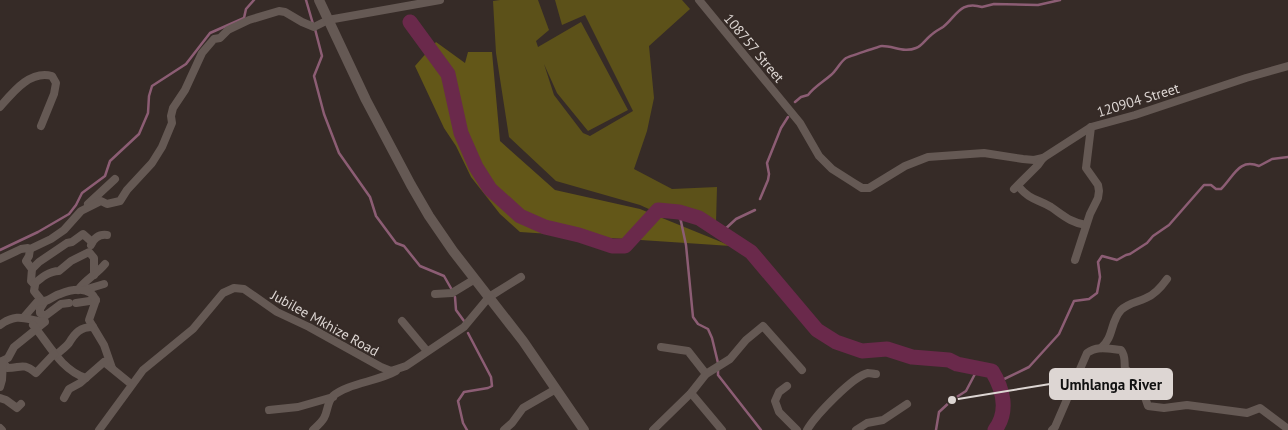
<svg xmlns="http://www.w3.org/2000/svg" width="1288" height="430" viewBox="0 0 1288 430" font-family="'PT Sans',sans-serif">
<rect width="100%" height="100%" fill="#362b27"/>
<path fill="#5c5119" d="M 500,0 L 538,0 L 549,30 L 536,41 L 538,47 L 581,22 L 628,110 L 588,131 L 557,93 L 544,64 L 554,95 L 583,133 L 590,136 L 633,111 L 585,15 L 562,25 L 555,0 L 682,0 L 690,9 L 649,46 L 654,98 L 647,131 L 634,169 L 672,189 L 717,187 L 716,223 C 700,215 668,200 651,210 L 640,205 L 556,181 L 509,137 L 496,53 L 493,1 Z"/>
<polygon fill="#635718" points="436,42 465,63 468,52 492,52 500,141 555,190 640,209 731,246 520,232 500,214 471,177 456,146 444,128 415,66"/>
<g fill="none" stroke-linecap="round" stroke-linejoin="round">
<g stroke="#8c5d74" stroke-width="2.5">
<polyline points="306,0 313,24"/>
<polyline points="315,29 322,56 314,76 324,114 339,153 370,197 376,216 396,243 404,246 420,266 444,276 452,290"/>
<path d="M 795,102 L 801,97 L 808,95 C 815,86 823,82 831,75 C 837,70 840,62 846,58 C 848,57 880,46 882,46 C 894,46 904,53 916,48 C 922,46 925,40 930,36 C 934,32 938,30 943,27 C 956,17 960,0 982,7 L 994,4 L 1038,5 L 1060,0"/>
<polyline points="760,199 768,180 769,174 767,163 781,128 788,117"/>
<polyline points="679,212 686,245 693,317 698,324 708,329 712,338 718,363"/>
<polyline points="722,232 736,219 755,210"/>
<polyline points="0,250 38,232 69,214 76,205 82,193 105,176 110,161 139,134 148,113 149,96 152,86 186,64 210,33 244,18 246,9 254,0"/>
<polyline points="455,297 456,310 464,321"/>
<polyline points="718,369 718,375 761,430"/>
<path d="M 998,382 L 1029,367 L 1059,334 L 1074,301 L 1089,299 L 1097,293 L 1100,277 L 1098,262 L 1102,256 L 1117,260 L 1126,255 L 1130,254 L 1147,243 L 1153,236 L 1169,225 L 1204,185 L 1211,185 L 1216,189 L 1221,189 C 1234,176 1239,158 1259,166 L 1272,159 L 1288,157"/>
<polyline points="467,430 463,423 458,401 464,392 488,388 492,386 491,377 468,333"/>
<polyline points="936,430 939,412 952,400 966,391 976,372 972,367"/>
</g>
<path stroke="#6a294b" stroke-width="15" d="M 410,22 L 448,74 L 461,133 L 476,167 L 490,189 L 520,216 L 545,227 L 579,235 L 612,246 L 625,246 L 658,210 L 679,212 L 699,218 L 751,252 L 817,330 L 836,342 L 862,351 L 887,349 L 912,357 L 949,360 L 957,364 L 992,371 C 1003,389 1009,411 995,430"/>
<g stroke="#655954" stroke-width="8">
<polyline points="699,0 800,123 819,156 832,169 854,183 862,188 869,188 905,166 928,157 984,153 1023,159 1034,160 1043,158"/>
<path d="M 0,107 C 13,92 30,70 52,76 L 56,83 L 54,94 L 41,126"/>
<path d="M 1018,186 C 1031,201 1036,198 1051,207 C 1063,215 1071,223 1086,225"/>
<polyline points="1014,189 1038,165 1043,158 1091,127 1135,115 1246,78 1288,66"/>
<polyline points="88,204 115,179"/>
<path d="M 91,245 C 94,238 99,234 107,235"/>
<polyline points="30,249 29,256 26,261 32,269 31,281 35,285 34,291 42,301"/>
<polyline points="0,259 21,249 28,248 30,249 51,239 64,230 81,211 101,201 107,204 120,201 127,190 152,163 162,147 172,123 171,116 173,108 185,90 202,53 214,39 220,38 228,30 249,20 279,11 285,12 302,22 314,27 328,20 440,0"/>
<polyline points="1075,260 1090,214 1098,198 1099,191 1098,185 1086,168 1091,127"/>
<polyline points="32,269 39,262 67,243 72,242 83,234 92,242"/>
<path d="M 34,284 C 41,278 49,271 59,271 L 71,261 L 89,252 L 94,258 L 94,275"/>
<path d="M 78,290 C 86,279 97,274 105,264"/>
<polyline points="84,290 104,284"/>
<polyline points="435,294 452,293 475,279"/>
<polyline points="45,301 40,309 40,313 45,316 61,304 69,303"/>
<polyline points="76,303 96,300"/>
<path d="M 24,317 L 37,302 C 40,301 42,302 45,301 C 50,300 55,295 60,294 C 72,289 90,286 96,300 L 89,320 L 104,345 L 112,368"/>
<polyline points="402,321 427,351"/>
<path d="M 0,325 C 18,312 26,320 45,322 L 14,347 L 8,358 L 2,361"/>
<path d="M 33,325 C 49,344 61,370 86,378"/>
<polyline points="661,347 688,351 706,374"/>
<path d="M 1101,348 C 1114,337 1110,322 1121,310 C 1128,303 1138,302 1146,298 C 1154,295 1162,286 1167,279"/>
<path d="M 56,355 C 60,351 66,347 69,343 C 75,333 80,327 93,327"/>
<path d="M 3,362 L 7,368 C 22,368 22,362 36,373 L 54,354"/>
<polyline points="787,386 779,392 775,401 779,412 797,430"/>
<polyline points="0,387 2,380 3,361"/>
<polyline points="691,393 722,430"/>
<polyline points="0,398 6,400 17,408 21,404"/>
<polyline points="64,398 69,389 80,383 104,362 131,384"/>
<polyline points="269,410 298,407 333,397"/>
<polyline points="0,428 2,430"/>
<polyline points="99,430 143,370 193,329 223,293 234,288 244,289 277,312 309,327 381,367 391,371 406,366 464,327 489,297 521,277"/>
<path d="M 313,430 C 317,426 321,423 324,418 C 328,411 327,402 333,396 C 346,384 379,381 396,371"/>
<polyline points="504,430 512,423 523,408 556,389"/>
<polyline points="653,430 691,393 706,374 730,359 746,340 763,326 802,370"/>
<path d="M 807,430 C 815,416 853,376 868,373 C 870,373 874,374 876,374"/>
<polyline points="856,430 867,423 883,420 907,404"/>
<path d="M 1052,430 L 1055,427 L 1087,353 C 1097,345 1110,349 1121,350 C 1126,356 1124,362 1125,369 L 1139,380 L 1148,406 L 1164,408 L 1187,405 L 1247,413 L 1260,408 L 1288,429"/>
</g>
<polyline stroke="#655954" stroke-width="10" points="319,0 366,100 411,185 429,216 453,251 523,341 584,430"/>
</g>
<g text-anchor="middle" stroke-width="4" stroke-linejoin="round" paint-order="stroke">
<g font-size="14" fill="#ddd6d3" stroke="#362b27">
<text transform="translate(754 48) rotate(50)" y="5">108757 Street</text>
<text transform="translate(1138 100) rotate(-17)" y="5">120904 Street</text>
<text transform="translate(325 323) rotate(29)" y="5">Jubilee Mkhize Road</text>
</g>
</g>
<path fill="none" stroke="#ddd6d3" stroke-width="2" d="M952 400L1050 384"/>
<circle fill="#ddd6d3" stroke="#362b27" stroke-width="2" cx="952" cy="400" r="5"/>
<rect fill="#ddd6d3" stroke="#ddd6d3" stroke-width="2" x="1050" y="369" width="122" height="30" rx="5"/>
<g font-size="15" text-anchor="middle" font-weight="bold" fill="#111">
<text x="1111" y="390">Umhlanga River</text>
</g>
</svg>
